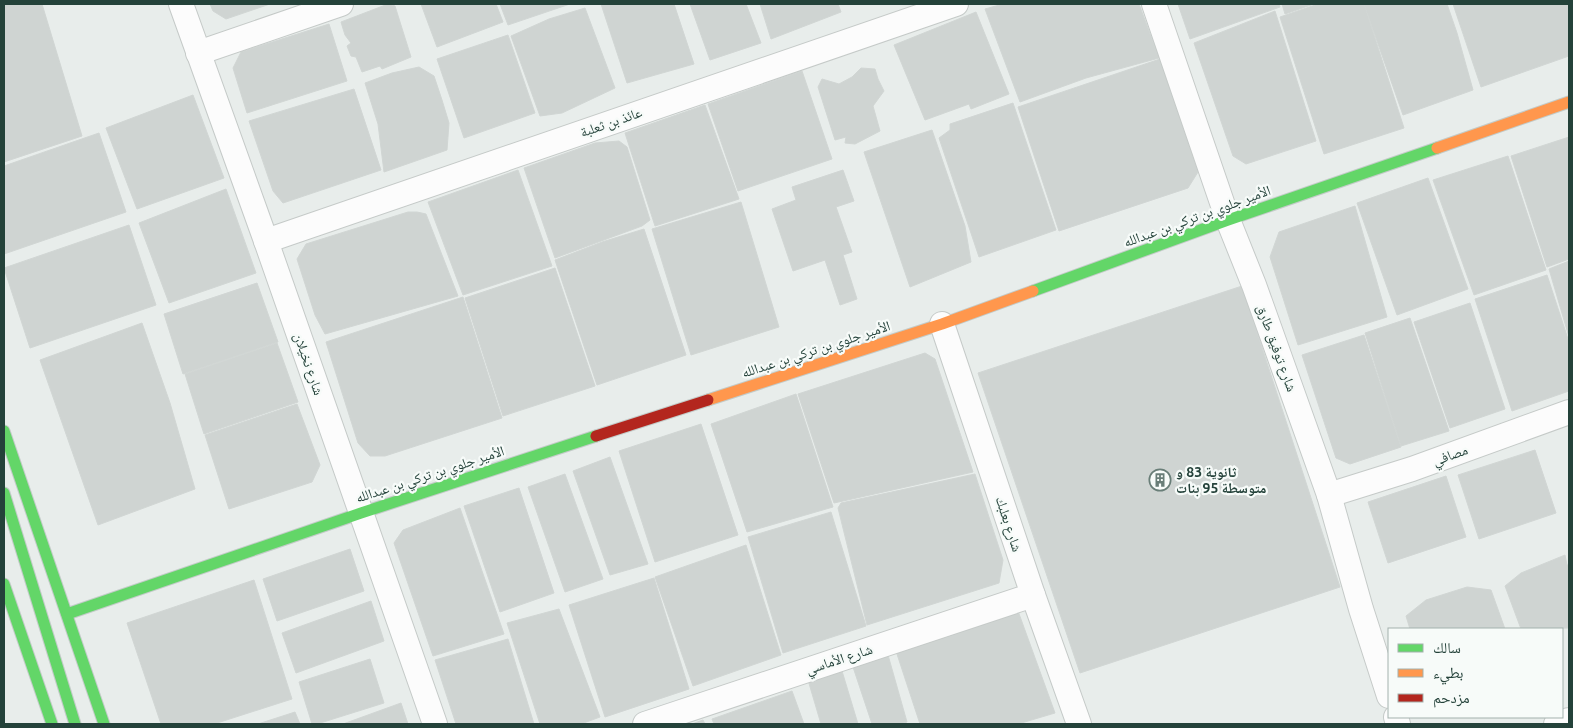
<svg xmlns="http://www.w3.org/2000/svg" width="1573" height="728" viewBox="0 0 1573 728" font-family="Ubuntu,'Noto Naskh Arabic',sans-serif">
<rect width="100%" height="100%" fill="#e8edeb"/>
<g fill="#cfd4d2" stroke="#d1d6d4">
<polygon points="4,4 42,4 82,136 4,162"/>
<polygon points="210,4 270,4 226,19 213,11"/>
<polygon points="388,4 395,6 411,57 382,69 380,66 362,72 356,57 351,56 347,46 351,43 345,35 341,22"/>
<polygon points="421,4 496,4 503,22 437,47"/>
<polygon points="500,4 570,4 508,25"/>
<polygon points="601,4 674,4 694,64 627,83"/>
<polygon points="690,4 746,4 761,43 710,60"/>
<polygon points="760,4 838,4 841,12 771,39"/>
<polygon points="1003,4 1139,4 1159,58 1086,78 1020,102 985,9"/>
<polygon points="1178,4 1279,4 1280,7 1190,39"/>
<polygon points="1282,4 1314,4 1285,14"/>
<polygon points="1318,4 1364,4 1404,128 1324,154 1280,17"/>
<polygon points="1364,4 1447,4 1457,33 1473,90 1403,115"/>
<polygon points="1453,4 1569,4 1569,56 1481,87"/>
<polygon points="585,8 615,88 562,113 540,116 511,36 549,19"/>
<polygon points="1275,11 1316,141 1246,164 1233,156 1194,43"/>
<polygon points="976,12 1009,94 971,109 969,104 925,120 894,45"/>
<polygon points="329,24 347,81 247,113 233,68 241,52"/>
<polygon points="508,35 535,113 464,138 437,59"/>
<polygon points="1160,59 1198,172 1188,188 1059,231 1018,107"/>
<polygon points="419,67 434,76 442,100 449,123 447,150 384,172 378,124 365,83 392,73"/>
<polygon points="861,68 875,69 878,79 884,91 873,106 880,131 855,144 845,143 846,137 835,140 818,87 822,79 839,84 852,77"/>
<polygon points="802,71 832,159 738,191 708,104"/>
<polygon points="354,89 381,170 283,203 273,191 249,121"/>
<polygon points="193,95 224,178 137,209 106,128"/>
<polygon points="1013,103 1056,230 979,257 939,138 950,130 950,124"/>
<polygon points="705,105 739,199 655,226 625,133"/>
<polygon points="932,130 965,226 971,262 910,287 864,152"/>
<polygon points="99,133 126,212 4,254 4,166"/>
<polygon points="1569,137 1569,259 1547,267 1511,156"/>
<polygon points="619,141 627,147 650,220 642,226 555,258 524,168 595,143"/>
<polygon points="1508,156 1546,270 1474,295 1433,180"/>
<polygon points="518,170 552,266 463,295 428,202"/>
<polygon points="843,170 854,201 836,207 852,252 843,255 857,299 840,305 825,260 793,271 772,209 796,200 792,187"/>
<polygon points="1428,178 1468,289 1397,315 1357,203"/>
<polygon points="226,189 256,273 169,303 139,223"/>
<polygon points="741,202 779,327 691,355 652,229"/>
<polygon points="1355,206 1387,317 1298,345 1270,257 1279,232"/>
<polygon points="408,212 417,212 426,214 458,296 325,334 315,315 297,259 306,244"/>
<polygon points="129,225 156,305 30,348 4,268"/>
<polygon points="644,229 686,355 597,385 555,260 602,242"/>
<polygon points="1569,261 1569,337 1549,269"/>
<polygon points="555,268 595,386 503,416 465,298"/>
<polygon points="1547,275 1569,342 1569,391 1512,411 1475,299"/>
<polygon points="257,283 278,342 183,374 164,314"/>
<polygon points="1242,286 1340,587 1080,673 978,373"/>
<polygon points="463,297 502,418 385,456 370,456 358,443 326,342"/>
<polygon points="1470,303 1505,409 1450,428 1414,322"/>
<polygon points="1410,318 1449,431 1401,446 1365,333"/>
<polygon points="142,323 170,403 195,489 98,525 40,360"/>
<polygon points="1364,335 1401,447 1350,464 1336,458 1302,355"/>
<polygon points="277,343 298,402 204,434 185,374"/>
<polygon points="925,353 935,359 973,472 834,503 798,394"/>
<polygon points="796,394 833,507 747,532 711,424"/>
<polygon points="297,404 320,465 312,482 229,509 205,435"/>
<polygon points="701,424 738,535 655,562 619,451"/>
<polygon points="1535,450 1556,513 1479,539 1458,475"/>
<polygon points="610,457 648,564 610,575 573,471"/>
<polygon points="565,474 603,579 565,592 528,487"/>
<polygon points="975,474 1003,560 999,583 867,625 838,508 841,503"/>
<polygon points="1446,476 1466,537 1388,563 1368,502"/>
<polygon points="519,488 554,593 500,612 464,506"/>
<polygon points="460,508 504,634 433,656 394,543 403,530"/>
<polygon points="831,512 866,626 783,653 748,537"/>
<polygon points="746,545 781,655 693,686 655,577"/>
<polygon points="350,549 364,591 277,621 263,579"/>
<polygon points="1565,555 1567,565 1569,565 1569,628 1521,629 1505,586 1521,573"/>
<polygon points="654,578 689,689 605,717 569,605"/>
<polygon points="254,580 292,699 214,724 161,724 127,623"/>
<polygon points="1467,587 1491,590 1505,629 1410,629 1406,616 1426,600"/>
<polygon points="371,601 384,641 296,673 282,633"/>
<polygon points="559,609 600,717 581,724 540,724 507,623"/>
<polygon points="1018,611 1055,713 1018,724 920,724 895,648 942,633 945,638"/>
<polygon points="508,639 534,724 456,724 435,660"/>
<polygon points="888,655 907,722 900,724 872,724 853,667 861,661 869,663"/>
<polygon points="370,659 384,703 317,724 312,724 299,682"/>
<polygon points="842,671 858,724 821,724 808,680 814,677 823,678"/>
<polygon points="792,691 804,724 714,724 712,719"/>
<polygon points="401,703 408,724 343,724"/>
<polygon points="295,712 300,724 258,724"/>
<polygon points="703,720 705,724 692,724"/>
</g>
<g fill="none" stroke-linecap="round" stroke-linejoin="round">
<g stroke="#c5cac8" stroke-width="26">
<g id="street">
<polyline points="181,4 266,241 435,724"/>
<polyline points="1154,4 1228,220 1254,285 1329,495 1361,609 1389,696"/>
<polyline points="198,53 341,4"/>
<polyline points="266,241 956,4"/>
<polyline points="942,324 1033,595 1079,724"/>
<polyline points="1329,495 1412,469 1569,412"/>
<polyline points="1396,717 1398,724"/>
<polyline points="645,724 1033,595"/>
<polyline points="1556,724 1569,720"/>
</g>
</g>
<g stroke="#c3cbc8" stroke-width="13">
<g id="fast">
<polyline points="1033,291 1228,220 1437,148"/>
<polyline points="4,431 104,724"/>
<polyline points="4,493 75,724"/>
<polyline points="4,584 52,724"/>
<polyline points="67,614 361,513 596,436"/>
</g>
</g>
<g stroke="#c3cbc8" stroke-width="13">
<g id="slow">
<polyline points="1437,148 1569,102"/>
<polyline points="708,400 942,324 1033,291"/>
</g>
</g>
<g stroke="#c3cbc8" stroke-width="13">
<polyline id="jam" points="596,436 708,400"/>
</g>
<use href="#street" stroke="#fcfcfc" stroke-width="24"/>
<use href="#fast" stroke="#63d668" stroke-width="11"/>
<use href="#slow" stroke="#ff974d" stroke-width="11"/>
<use href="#jam" stroke="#b3261e" stroke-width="11"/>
</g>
<defs>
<g id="building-ring" transform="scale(1.125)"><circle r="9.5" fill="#f7fbf9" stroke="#697e78" stroke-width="1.5"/><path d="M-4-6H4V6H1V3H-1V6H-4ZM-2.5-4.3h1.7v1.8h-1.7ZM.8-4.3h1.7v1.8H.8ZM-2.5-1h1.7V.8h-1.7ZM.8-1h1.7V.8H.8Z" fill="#697e78"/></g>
</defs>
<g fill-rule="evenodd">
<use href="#building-ring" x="1160" y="480"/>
</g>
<g text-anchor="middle" stroke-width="4.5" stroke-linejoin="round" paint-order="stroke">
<g font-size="14" fill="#24423a" stroke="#f7fbf9">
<text transform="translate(611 122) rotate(-19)" y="5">عائذ بن ثعلبة</text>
<text transform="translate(1197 216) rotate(-20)" y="5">الأمير جلوي بن تركي بن عبدالله</text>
<text transform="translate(1277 348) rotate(70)" y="5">شارع توفيق طارق</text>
<text transform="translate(816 349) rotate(-18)" y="5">الأمير جلوي بن تركي بن عبدالله</text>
<text transform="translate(309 364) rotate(71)" y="5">شارع نخيلان</text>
<text transform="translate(1450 455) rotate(-20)" y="5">مصافي</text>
<text transform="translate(430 474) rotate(-18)" y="5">الأمير جلوي بن تركي بن عبدالله</text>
<text transform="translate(1009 524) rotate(72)" y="5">شارع بعلبك</text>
<text transform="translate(839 659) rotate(-18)" y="5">شارع الأماسي</text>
</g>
<g font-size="14" font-weight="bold" fill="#24423a" stroke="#f7fbf9" text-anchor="start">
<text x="1176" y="477">ثانوية 83 و<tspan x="1176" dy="16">متوسطة 95 بنات</tspan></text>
</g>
</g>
<rect width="1573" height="728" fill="none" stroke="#24423a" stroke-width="10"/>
<rect x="1388" y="628" width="175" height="90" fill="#f7fbf9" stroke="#a3b1ad"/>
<rect x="1398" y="644" width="25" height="8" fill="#63d668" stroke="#a3b1ad"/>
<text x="1433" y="653" font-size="15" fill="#24423a">سالك</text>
<rect x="1398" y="669" width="25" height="8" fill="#ff974d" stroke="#a3b1ad"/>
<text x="1433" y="678" font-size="15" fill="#24423a">بطيء</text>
<rect x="1398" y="694" width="25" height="8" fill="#b3261e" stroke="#a3b1ad"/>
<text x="1433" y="703" font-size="15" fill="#24423a">مزدحم</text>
</svg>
